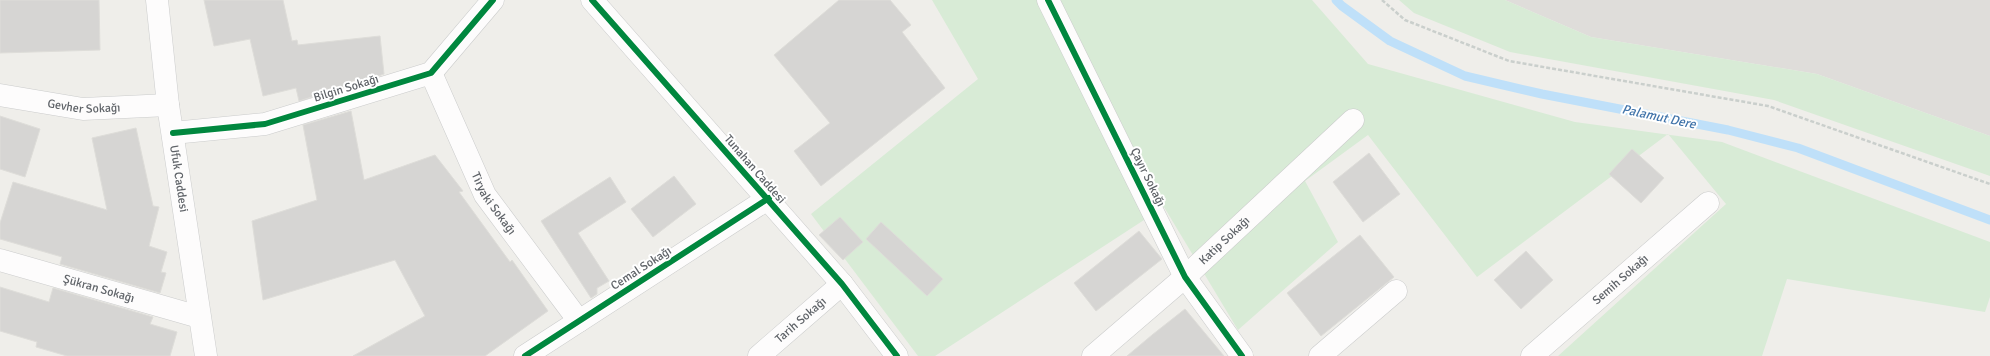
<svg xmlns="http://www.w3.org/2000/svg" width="1990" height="356" viewBox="0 0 1990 356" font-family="Signika,sans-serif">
<rect width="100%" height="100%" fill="#efeeea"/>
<polygon fill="#dfddda" points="1505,0 1990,0 1990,136 1817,74 1591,37"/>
<g fill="#d8ebd6">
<polygon points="932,0 1312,0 1368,64 1575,122 1722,142 1990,242 1990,297 1985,312 1787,279 1762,356 1558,356 1726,204 1668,134 1477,277 1368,135 1305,181 1338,242 1238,330 1164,207 935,356 918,356 811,214 978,79"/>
<polygon points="1399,0 1505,0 1591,37 1817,74 1990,136 1990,176 1774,100 1510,52 1414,13"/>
</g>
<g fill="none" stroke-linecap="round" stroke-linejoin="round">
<polyline stroke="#bfe0f9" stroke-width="9" points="1336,0 1342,6 1390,41 1465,76 1542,94 1728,130 1798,148 1990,220"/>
</g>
<g fill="#d6d5d3" stroke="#deddd9">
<polygon points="0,0 99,0 100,50 0,53"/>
<polygon points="204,0 283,0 292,41 297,40 298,45 380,36 384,74 370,79 345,82 346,86 299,101 296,88 263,96 250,39 214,46"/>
<polygon points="839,0 890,0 911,25 902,32 945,88 821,186 794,151 830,123 774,55"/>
<polygon points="351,111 364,180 435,155 463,191 459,192 510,262 512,260 548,311 485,356 353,356 425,316 395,260 263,300 252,221 317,200 303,125"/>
<polygon points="0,116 40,129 25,177 0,169"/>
<polygon points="136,128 153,206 159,207 149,246 167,252 161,272 166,273 160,293 60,264 62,257 0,239 0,223 13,182 107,210 92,138"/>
<polygon points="1632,149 1664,178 1641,203 1609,174"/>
<polygon points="1369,153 1400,194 1363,222 1333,182"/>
<polygon points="674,176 696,204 653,237 631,209"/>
<polygon points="610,177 626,202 578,233 609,281 597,288 597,294 591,298 541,221"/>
<polygon points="840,217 863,242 843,260 819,235"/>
<polygon points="881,222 943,279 927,296 866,239"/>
<polygon points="1139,231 1162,259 1096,311 1074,283"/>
<polygon points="1360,235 1394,277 1321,336 1287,293"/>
<polygon points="1526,251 1553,280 1521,309 1494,280"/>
<polygon points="0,287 49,302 53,288 153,317 150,324 177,332 170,356 67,356 36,347 37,342 0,331"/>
<polygon points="1185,309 1224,356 1127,356 1152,335"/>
</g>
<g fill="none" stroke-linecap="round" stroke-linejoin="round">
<g stroke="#cbcccc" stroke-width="23">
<g id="minor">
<polyline points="1048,0 1185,277 1242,356"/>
<path id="s1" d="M 431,73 L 485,195 L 579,321"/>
<path id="s2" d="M 0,95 L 83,109 L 168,105"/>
<polyline points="173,133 265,124 431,73 493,0"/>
<path id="s3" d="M 0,260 L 199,317"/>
<polyline points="525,356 769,198"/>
<path id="s4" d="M 759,356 L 842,284"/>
<path id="s5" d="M 1093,356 L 1185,277 L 1353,120"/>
<polyline points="1320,356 1396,291"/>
<path id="s6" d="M 1532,356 L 1708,203"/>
</g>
</g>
<g stroke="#cbcccc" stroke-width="23">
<g id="tertiary">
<path id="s7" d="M 157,0 L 168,105 L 206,356"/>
<polyline points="592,0 842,284 897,356"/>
</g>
</g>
<polyline stroke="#cacfcc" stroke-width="2.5" stroke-dasharray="4 2" stroke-linecap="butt" points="1382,0 1405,20 1509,61 1768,106 1990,184"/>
<use href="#minor" stroke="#fdfcfc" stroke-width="22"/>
<use href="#tertiary" stroke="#fdfcfc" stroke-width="22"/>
<g stroke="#fff" stroke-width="8">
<g id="cycleway">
<polyline points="592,0 842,284 897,356"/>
<polyline points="1048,0 1185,277 1242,356"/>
<polyline points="173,133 265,124 431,73 493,0"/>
<polyline points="525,356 769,198"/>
</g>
</g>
<use href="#cycleway" stroke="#00873e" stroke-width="6"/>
</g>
<g text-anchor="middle" stroke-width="4" stroke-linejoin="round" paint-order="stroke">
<g font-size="12" fill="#5f6368" stroke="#fff">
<text transform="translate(346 88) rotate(-17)" y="4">Bilgin Sokağı</text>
<text dy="4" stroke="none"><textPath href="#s2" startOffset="85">Gevher Sokağı</textPath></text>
<text transform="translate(755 169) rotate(49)" y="4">Tunahan Caddesi</text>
<text transform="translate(1148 177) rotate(64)" y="4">Çayır Sokağı</text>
<text dy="4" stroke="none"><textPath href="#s7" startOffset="180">Ufuk Caddesi</textPath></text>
<text dy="4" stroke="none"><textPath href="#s1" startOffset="145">Tiryaki Sokağı</textPath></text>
<text dy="4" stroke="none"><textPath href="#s5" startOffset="175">Katip Sokağı</textPath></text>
<text transform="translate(641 268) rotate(-33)" y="4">Cemal Sokağı</text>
<text dy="4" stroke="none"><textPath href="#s6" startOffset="117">Semih Sokağı</textPath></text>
<text dy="4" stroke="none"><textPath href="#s3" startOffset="103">Şükran Sokağı</textPath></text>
<text dy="4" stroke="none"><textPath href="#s4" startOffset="55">Tarih Sokağı</textPath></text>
</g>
<g font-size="13" font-style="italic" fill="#4174aa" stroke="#fff">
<text transform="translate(1659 116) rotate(12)" y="5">Palamut Dere</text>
</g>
</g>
</svg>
